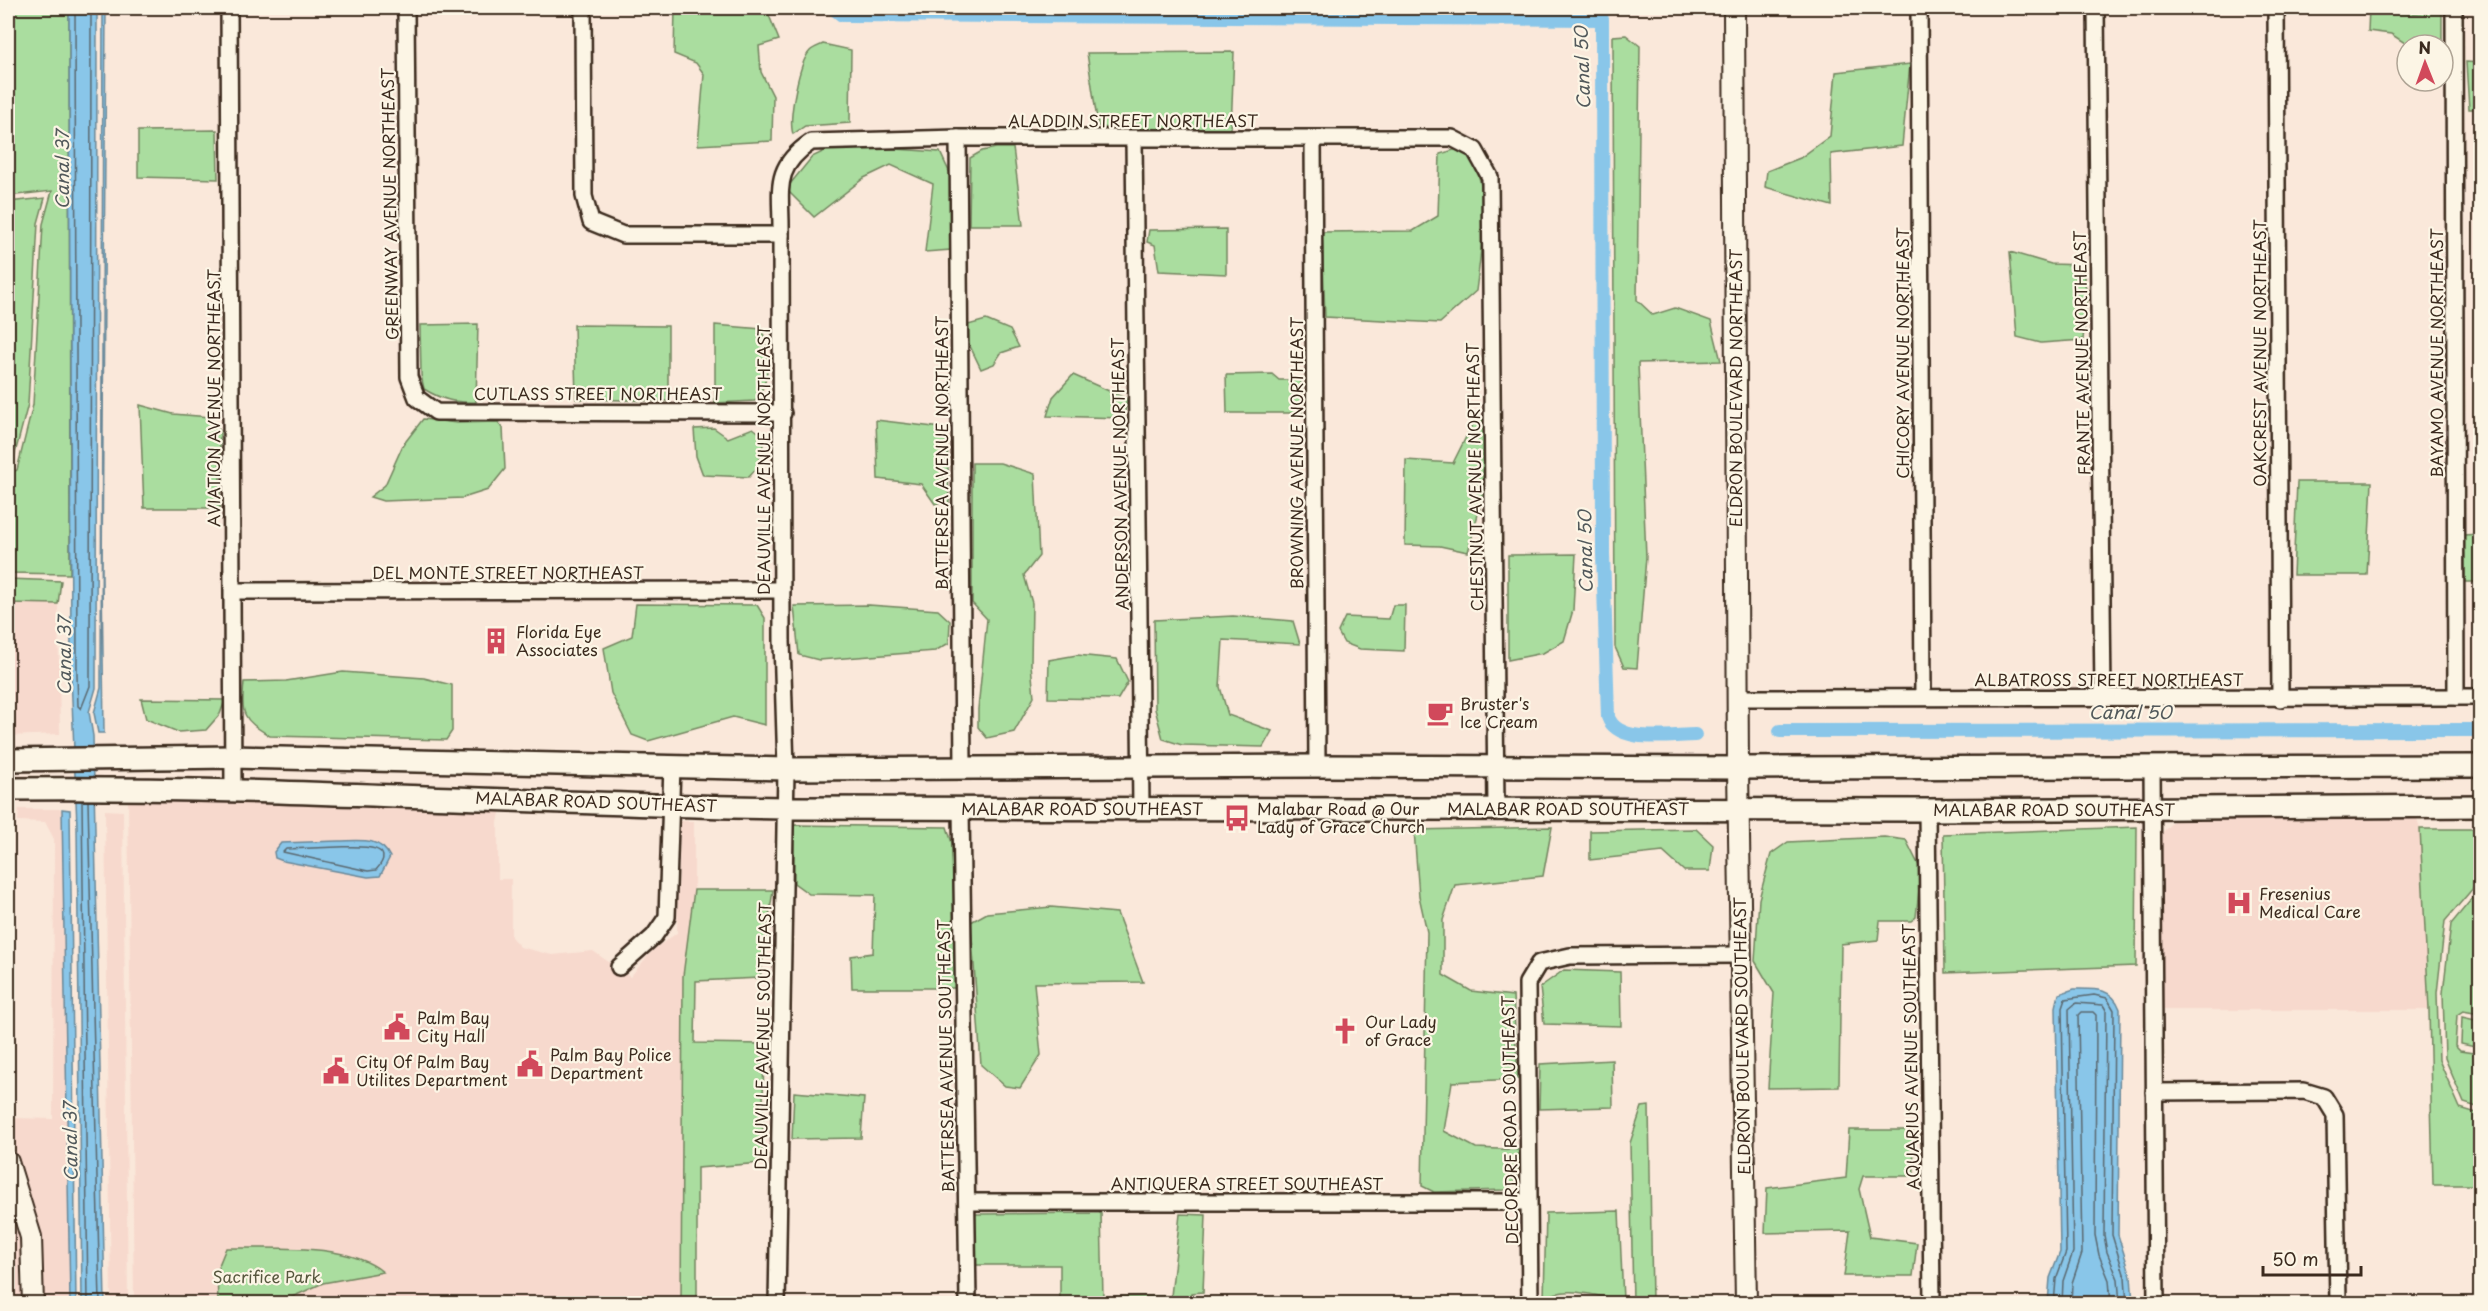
<svg xmlns="http://www.w3.org/2000/svg" width="2488" height="1311" viewBox="0 0 2488 1311" font-family="'Playpen Sans',sans-serif">
<rect width="100%" height="100%" fill="#fae8da"/>
<filter id="ink" filterUnits="userSpaceOnUse"><feTurbulence type="fractalNoise" baseFrequency=".0167" numOctaves="2"/><feDisplacementMap in="SourceGraphic" scale="12" xChannelSelector="R" yChannelSelector="G"/><feConvolveMatrix kernelMatrix="1 2 1 2 8 2 1 2 1" color-interpolation-filters="sRGB"/></filter>
<g filter="url(#ink)">
<g fill="#f7d9cd">
<polygon points="8,603 58,604 60,734 8,736"/>
<polygon points="8,799 13,799 10,1017 8,1017"/>
<polygon points="128,799 502,803 498,823 498,879 511,879 511,937 520,947 552,955 593,951 630,977 654,949 677,933 680,821 694,821 694,890 683,976 681,1303 134,1303"/>
<polygon points="19,809 62,809 70,1303 40,1303 16,1162 8,1151 8,1024 12,1023 13,1118 53,1119 54,839 45,822 18,821"/>
<polygon points="105,810 123,811 128,1304 111,1303"/>
<polygon points="2415,811 2420,829 2429,1010 2160,1010 2159,836 2179,815"/>
<polygon points="8,1162 33,1303 8,1303"/>
</g>
<g fill="#aadd9f" stroke="#72845e" stroke-width="1.5">
<polygon points="8,8 69,8 70,574 8,573 8,474 17,470 33,405 43,224 52,191 8,196"/>
<polygon points="675,8 766,8 779,40 759,46 761,72 773,96 772,141 698,145 704,74 696,63 674,54"/>
<polygon points="2369,8 2402,8 2413,13 2442,11 2442,42 2408,45 2391,34 2368,31"/>
<polygon points="1626,35 1640,46 1637,300 1653,315 1675,308 1711,321 1721,361 1638,363 1646,557 1637,668 1624,667 1615,647 1613,36"/>
<path d="M 823,44 L 851,50 L 850,123 L 805,126 L 793,134 C 788,119 799,62 810,51 C 813,48 819,46 823,44 Z"/>
<polygon points="1234,52 1231,130 1118,130 1098,126 1087,53"/>
<polygon points="2466,62 2480,63 2480,109 2469,109"/>
<polygon points="1910,64 1902,146 1831,154 1832,206 1765,187 1767,171 1800,158 1830,136 1836,72"/>
<polygon points="217,130 218,179 138,177 138,131"/>
<polygon points="837,145 940,152 952,178 951,250 925,252 933,184 891,165 864,178 814,217 786,189 812,157"/>
<polygon points="996,148 1013,148 1023,225 969,225 970,158 982,151"/>
<path d="M 1457,149 C 1460,151 1466,154 1469,157 C 1493,184 1480,258 1476,291 L 1440,323 L 1325,317 L 1322,232 L 1413,231 L 1438,216 L 1440,154 Z"/>
<polygon points="45,198 38,223 28,404 12,465 8,467 8,202"/>
<polygon points="1226,229 1226,274 1159,271 1155,245 1147,242 1149,230"/>
<polygon points="2010,252 2051,264 2082,265 2087,296 2083,340 2041,343 2017,337"/>
<polygon points="986,320 1010,330 1019,347 1001,353 994,364 981,369 969,344 968,325"/>
<path d="M 478,324 L 476,402 C 455,403 442,400 424,389 L 421,375 L 420,325 Z"/>
<polygon points="574,325 668,326 668,401 576,399"/>
<path d="M 715,325 L 762,329 C 769,354 772,380 755,401 L 715,403 Z"/>
<polygon points="1272,374 1279,380 1301,380 1302,413 1227,413 1226,375"/>
<polygon points="1073,375 1127,399 1124,418 1047,416 1053,397"/>
<polygon points="140,405 173,414 210,417 220,431 220,508 144,508"/>
<polygon points="1486,416 1482,499 1468,552 1440,546 1405,545 1406,460 1453,463 1475,419"/>
<polygon points="423,419 457,423 498,422 503,428 505,469 488,490 463,498 383,501 370,497 385,485 403,445"/>
<polygon points="876,420 942,428 947,434 949,503 935,504 921,484 878,479"/>
<polygon points="714,428 728,438 753,428 765,437 757,468 749,477 703,475 696,456 694,429"/>
<polygon points="972,463 1000,463 1035,474 1039,556 1024,575 1032,603 1031,664 1034,697 1014,732 987,738 978,727 978,709 987,619 972,603"/>
<polygon points="2297,482 2372,482 2367,575 2293,575"/>
<polygon points="2480,534 2480,582 2465,582 2464,535"/>
<polygon points="1576,554 1573,610 1564,641 1543,653 1508,660 1508,555"/>
<polygon points="8,579 61,581 58,604 8,603"/>
<polygon points="636,604 757,605 765,618 765,725 733,717 648,741 632,735 611,693 604,648 632,636"/>
<polygon points="869,605 938,610 950,621 949,643 935,651 819,660 799,655 794,606"/>
<polygon points="1393,605 1405,605 1404,651 1360,649 1344,643 1338,632 1345,617 1389,619"/>
<polygon points="1233,616 1293,621 1300,644 1223,640 1220,687 1228,715 1272,731 1263,747 1182,745 1163,739 1155,709 1154,620"/>
<polygon points="1077,655 1117,659 1128,682 1118,699 1048,698 1049,660"/>
<path d="M 343,672 L 424,678 L 452,685 L 452,731 L 446,740 L 270,736 C 242,719 241,715 244,682 L 286,681 Z"/>
<polygon points="141,699 225,700 220,714 206,730 178,732 146,719"/>
<polygon points="793,825 947,827 952,843 957,988 852,988 851,956 873,953 875,895 809,894 794,883"/>
<polygon points="1552,827 1543,876 1455,885 1443,920 1443,975 1471,991 1513,996 1518,1079 1452,1082 1444,1131 1476,1148 1521,1150 1516,1179 1507,1190 1434,1192 1422,1186 1427,932 1419,896 1414,830"/>
<polygon points="2137,827 2136,966 1945,973 1943,834"/>
<polygon points="1696,829 1713,845 1710,871 1684,871 1663,852 1590,860 1590,831"/>
<polygon points="2420,829 2480,829 2480,880 2445,921 2437,993 2439,1060 2460,1108 2480,1114 2480,1185 2433,1185 2429,1010"/>
<polygon points="1884,837 1906,840 1921,870 1916,917 1911,921 1880,921 1878,940 1841,944 1839,1087 1768,1088 1774,993 1755,961 1759,899 1771,854 1788,842"/>
<polygon points="2480,889 2480,1014 2463,1011 2457,1015 2455,1046 2460,1051 2480,1054 2480,1108 2464,1103 2445,1058 2443,993 2451,924"/>
<polygon points="694,890 773,890 760,978 696,981 695,1043 764,1044 762,1163 697,1168 697,1303 681,1304 683,976"/>
<polygon points="1051,907 1117,913 1143,982 1034,983 1041,1055 1020,1088 1005,1086 981,1065 971,922 987,913"/>
<polygon points="1564,970 1620,972 1621,1026 1544,1024 1540,987"/>
<polygon points="2462,1017 2480,1021 2480,1048 2461,1044"/>
<polygon points="1612,1060 1613,1107 1539,1109 1540,1064"/>
<polygon points="794,1092 864,1098 861,1138 792,1139"/>
<polygon points="1649,1106 1652,1303 1633,1303 1630,1143 1642,1107"/>
<polygon points="1849,1130 1913,1130 1914,1176 1863,1176 1859,1189 1870,1237 1917,1243 1913,1276 1844,1276 1850,1231 1765,1233 1767,1188 1846,1178"/>
<path d="M 1619,1211 L 1623,1300 C 1597,1298 1567,1283 1544,1299 L 1546,1213 Z"/>
<polygon points="1101,1213 1103,1297 1171,1296 1180,1214 1206,1215 1203,1292 1191,1293 1192,1303 1060,1303 1060,1265 974,1265 975,1214"/>
<path d="M 226,1248 C 272,1249 346,1242 383,1272 L 323,1283 L 279,1303 L 218,1303 L 217,1270 Z"/>
</g>
<g fill="#89c6e9" stroke="#6a8898" stroke-width="1.5">
<polygon points="69,8 97,8 96,688 89,712 93,736 105,1304 82,1303 77,826 71,675"/>
<polygon points="103,8 106,8 102,577 104,733 98,733 94,713 101,688"/>
<polygon points="62,809 70,810 76,1304 70,1303"/>
<path d="M 338,841 C 358,841 380,836 390,857 L 380,876 L 368,877 L 283,861 L 275,858 L 274,852 L 281,843 Z"/>
<path d="M 2074,989 C 2094,989 2112,987 2120,1009 L 2118,1235 L 2131,1276 L 2133,1303 L 2048,1303 L 2050,1278 L 2060,1252 L 2056,1007 L 2059,994 Z"/>
</g>
<g fill="none" stroke-linecap="round" stroke-linejoin="round">
<g stroke="#5a686f" stroke-width="1.5">
<polyline points="75,8 77,675 78,706 81,709 90,686 91,8"/>
<polyline points="82,801 88,1304"/>
<polyline points="88,801 100,1304"/>
<path d="M 338,847 C 352,847 401,842 376,870 L 368,871 L 283,852 L 286,849 Z"/>
<polyline points="2054,1304 2056,1279 2066,1252 2062,1008 2065,999 2094,995 2107,998 2114,1010 2112,1235 2125,1277 2127,1304"/>
<polyline points="2062,1304 2063,1281 2073,1252 2069,1009 2076,1003 2103,1005 2106,1010 2104,1235 2107,1252 2118,1279 2120,1304"/>
<polyline points="2071,1304 2072,1283 2082,1253 2078,1015 2081,1012 2093,1012 2096,1015 2095,1235 2099,1255 2109,1280 2111,1304"/>
</g>
<polyline stroke="#6a8898" stroke-width="4" points="1602,19 1609,8"/>
<g stroke="#89c6e9" stroke-width="14">
<path d="M 833,8 L 842,15 L 1602,19 L 1603,553 L 1608,717 C 1618,745 1671,735 1695,735"/>
<polyline points="1780,731 2480,730"/>
</g>
<g stroke="#3b2a1e" stroke-width="20">
<g id="minor">
<polyline points="229,8 233,789"/>
<polyline points="406,8 409,377 417,398 436,412 783,413"/>
<polyline points="583,8 584,196 591,222 623,235 781,235"/>
<polyline points="1919,8 1923,697"/>
<polyline points="2096,8 2103,698"/>
<polyline points="2276,8 2280,699"/>
<polyline points="2454,8 2456,697"/>
<polyline points="958,138 963,767"/>
<polyline points="1134,139 1141,808"/>
<polyline points="1313,139 1317,766"/>
<polyline points="234,591 782,590"/>
<polyline points="1738,698 2480,697"/>
<polyline points="2152,767 2156,1304"/>
<polyline points="961,809 968,1304"/>
<polyline points="1927,810 1932,1304"/>
<polyline points="619,967 654,936 667,917 672,766"/>
<polyline points="2154,1092 2304,1091 2324,1097 2335,1115 2338,1304"/>
<polyline points="967,1202 1528,1202"/>
<path d="M 777,1304 L 786,769 L 782,641 L 781,235 C 782,191 771,169 811,142 L 958,138 L 1452,138 L 1475,150 L 1490,177 L 1496,808"/>
<polyline points="1530,1304 1527,983 1539,963 1570,956 1741,955"/>
</g>
</g>
<g stroke="#3b2a1e" stroke-width="24">
<g id="tertiary">
<polyline points="1734,8 1738,768 1746,1304"/>
<polyline points="8,1162 31,1237 33,1304"/>
</g>
</g>
<g stroke="#3b2a1e" stroke-width="26">
<g id="secondary">
<polyline points="8,760 232,757 786,769 1317,766 1738,768 2480,766"/>
<path d="M 8,789 C 267,786 525,804 785,808 L 1927,810 L 2480,806"/>
</g>
</g>
<use href="#minor" stroke="#fcf5e5" stroke-width="15"/>
<use href="#tertiary" stroke="#fcf5e5" stroke-width="20"/>
<use href="#secondary" stroke="#fcf5e5" stroke-width="21"/>
</g>
</g>
<defs>
<g id="building-bare" transform="scale(2.07)"><path d="M-4-6H4V6H1V3H-1V6H-4ZM-2.5-4.3h1.7v1.8h-1.7ZM.8-4.3h1.7v1.8H.8ZM-2.5-1h1.7V.8h-1.7ZM.8-1h1.7V.8H.8Z" fill="#d1495b" stroke="#fcf5e5" stroke-width="2.5" paint-order="stroke"/></g>
<g id="cafe-bare" transform="scale(2.07)"><path d="M-5.5-4.5H6V0H3Q3 3.5 0 3.5H-2.5Q-5.5 3.5-5.5 0ZM3-3.2v2h1.7v-2ZM-6 4.5H4V6H-6Z" fill="#d1495b" stroke="#fcf5e5" stroke-width="2.5" paint-order="stroke"/></g>
<g id="bus-bare" transform="scale(2.07)"><path d="M-5-6H5V4H4V6H2V4H-2V6H-4V4H-5ZM-3.5-4V0h7V-4ZM-3.5 1.2v1.5H-2V1.2ZM2 1.2v1.5H3.5V1.2Z" fill="#d1495b" stroke="#fcf5e5" stroke-width="2.5" paint-order="stroke"/></g>
<g id="hospital-bare" transform="scale(2.07)"><path d="M-5-5h3v3.5h4V-5h3V5h-3V1.5h-4V5h-3Z" fill="#d1495b" stroke="#fcf5e5" stroke-width="2.5" paint-order="stroke"/></g>
<g id="civic-bare" transform="scale(2.07)"><path d="M-.6-6.5H3V-4.5H.6V-3L4-1V1h2V6H-6V1h2V-1L-.6-3ZM-1.2 2.5V6h2.4V2.5Z" fill="#d1495b" stroke="#fcf5e5" stroke-width="2.5" paint-order="stroke"/></g>
<g id="church-bare" transform="scale(2.07)"><path d="M-1.2-6h2.4v3.5h3.3v2.4h-3.3V6h-2.4V-.1h-3.3v-2.4h3.3Z" fill="#d1495b" stroke="#fcf5e5" stroke-width="2.5" paint-order="stroke"/></g>
</defs>
<g fill-rule="evenodd">
<use href="#building-bare" x="496" y="641"/>
<use href="#cafe-bare" x="1440" y="713"/>
<use href="#bus-bare" x="1237" y="818"/>
<use href="#hospital-bare" x="2239" y="903"/>
<use href="#civic-bare" x="397" y="1027"/>
<use href="#church-bare" x="1345" y="1031"/>
<use href="#civic-bare" x="530" y="1064"/>
<use href="#civic-bare" x="336" y="1071"/>
</g>
<g text-anchor="middle" stroke-width="4.5" stroke-linejoin="round" paint-order="stroke">
<g font-size="16" fill="#3b2a1e" stroke="#fcf5e5">
<text x="1133" y="127">ALADDIN STREET NORTHEAST</text>
<text transform="translate(390 204) rotate(-91)" y="6">GREENWAY AVENUE NORTHEAST</text>
<text transform="translate(1903 353) rotate(-90)" y="6">CHICORY AVENUE NORTHEAST</text>
<text transform="translate(2082 353) rotate(-91)" y="6">FRANTE AVENUE NORTHEAST</text>
<text transform="translate(2260 353) rotate(-90)" y="6">OAKCREST AVENUE NORTHEAST</text>
<text transform="translate(2437 353) rotate(-90)" y="6">BAYAMO AVENUE NORTHEAST</text>
<text transform="translate(1736 388) rotate(-90)" y="6">ELDRON BOULEVARD NORTHEAST</text>
<text x="598" y="400">CUTLASS STREET NORTHEAST</text>
<text transform="translate(214 398) rotate(-90)" y="6">AVIATION AVENUE NORTHEAST</text>
<text transform="translate(942 453) rotate(-90)" y="6">BATTERSEA AVENUE NORTHEAST</text>
<text transform="translate(1297 453) rotate(-90)" y="6">BROWNING AVENUE NORTHEAST</text>
<text transform="translate(764 460) rotate(-90)" y="6">DEAUVILLE AVENUE NORTHEAST</text>
<text transform="translate(1120 474) rotate(-91)" y="6">ANDERSON AVENUE NORTHEAST</text>
<text transform="translate(1475 477) rotate(-91)" y="6">CHESTNUT AVENUE NORTHEAST</text>
<text x="508" y="579">DEL MONTE STREET NORTHEAST</text>
<text x="2109" y="686">ALBATROSS STREET NORTHEAST</text>
<text transform="translate(596 802) rotate(2)" y="6">MALABAR ROAD SOUTHEAST</text>
<text x="1082" y="815">MALABAR ROAD SOUTHEAST</text>
<text x="1568" y="815">MALABAR ROAD SOUTHEAST</text>
<text x="2054" y="816">MALABAR ROAD SOUTHEAST</text>
<text transform="translate(763 1036) rotate(-89)" y="6">DEAUVILLE AVENUE SOUTHEAST</text>
<text transform="translate(1742 1036) rotate(-91)" y="6">ELDRON BOULEVARD SOUTHEAST</text>
<text transform="translate(946 1056) rotate(-91)" y="6">BATTERSEA AVENUE SOUTHEAST</text>
<text transform="translate(1911 1057) rotate(-91)" y="6">AQUARIUS AVENUE SOUTHEAST</text>
<text transform="translate(1510 1120) rotate(-91)" y="6">DECORDRE ROAD SOUTHEAST</text>
<text x="1247" y="1190">ANTIQUERA STREET SOUTHEAST</text>
</g>
<g font-size="16" fill="#3b2a1e" stroke="#fcf5e5" text-anchor="start">
<text x="516" y="638">Florida Eye<tspan x="516" dy="18">Associates</tspan></text>
<text x="1460" y="710">Bruster's<tspan x="1460" dy="18">Ice Cream</tspan></text>
<text x="1257" y="815">Malabar Road @ Our<tspan x="1257" dy="18">Lady of Grace Church</tspan></text>
<text x="2259" y="900">Fresenius<tspan x="2259" dy="18">Medical Care</tspan></text>
<text x="417" y="1024">Palm Bay<tspan x="417" dy="18">City Hall</tspan></text>
<text x="1365" y="1028">Our Lady<tspan x="1365" dy="18">of Grace</tspan></text>
<text x="550" y="1061">Palm Bay Police<tspan x="550" dy="18">Department</tspan></text>
<text x="356" y="1068">City Of Palm Bay<tspan x="356" dy="18">Utilites Department</tspan></text>
</g>
<g font-size="16" fill="#57573e" stroke="#fcf5e5">
<text x="267" y="1283">Sacrifice Park</text>
</g>
<g font-size="18" font-style="italic" fill="#52595b" stroke="#fcf5e5">
<text transform="translate(1583 68) rotate(-92)" y="6">Canal 50</text>
<text transform="translate(63 170) rotate(-90)" y="6">Canal 37</text>
<text transform="translate(1586 552) rotate(-91)" y="6">Canal 50</text>
<text transform="translate(65 656) rotate(-90)" y="6">Canal 37</text>
<text x="2130" y="719">Canal 50</text>
<text transform="translate(71 1142) rotate(-91)" y="6">Canal 37</text>
</g>
</g>
<rect width="2488" height="1311" fill="none" stroke="#fcf5e5" stroke-width="30"/>
<rect x="15" y="15" width="2458" height="1281" fill="none" stroke="#3b2a1e" stroke-width="2" filter="url(#ink)"/>
<g transform="translate(2425 63) rotate(359)"><circle r="28" fill="#fcf5e5" stroke="#afa495" stroke-width="1.5"/>
<path d="M0-4.5L10 22L0 15L-10 22Z" fill="#d1495b"/>
<text y="-9" font-size="16" font-weight="bold" text-anchor="middle" fill="#3b2a1e">N</text>
</g>
<path d="M2263 1266v9h98v-9" fill="none" stroke="#3b2a1e" stroke-width="3"/>
<text x="2272" y="1266" font-size="18" fill="#3b2a1e" stroke="#fcf5e5" stroke-width="4.5" paint-order="stroke">50 m</text>
</svg>
